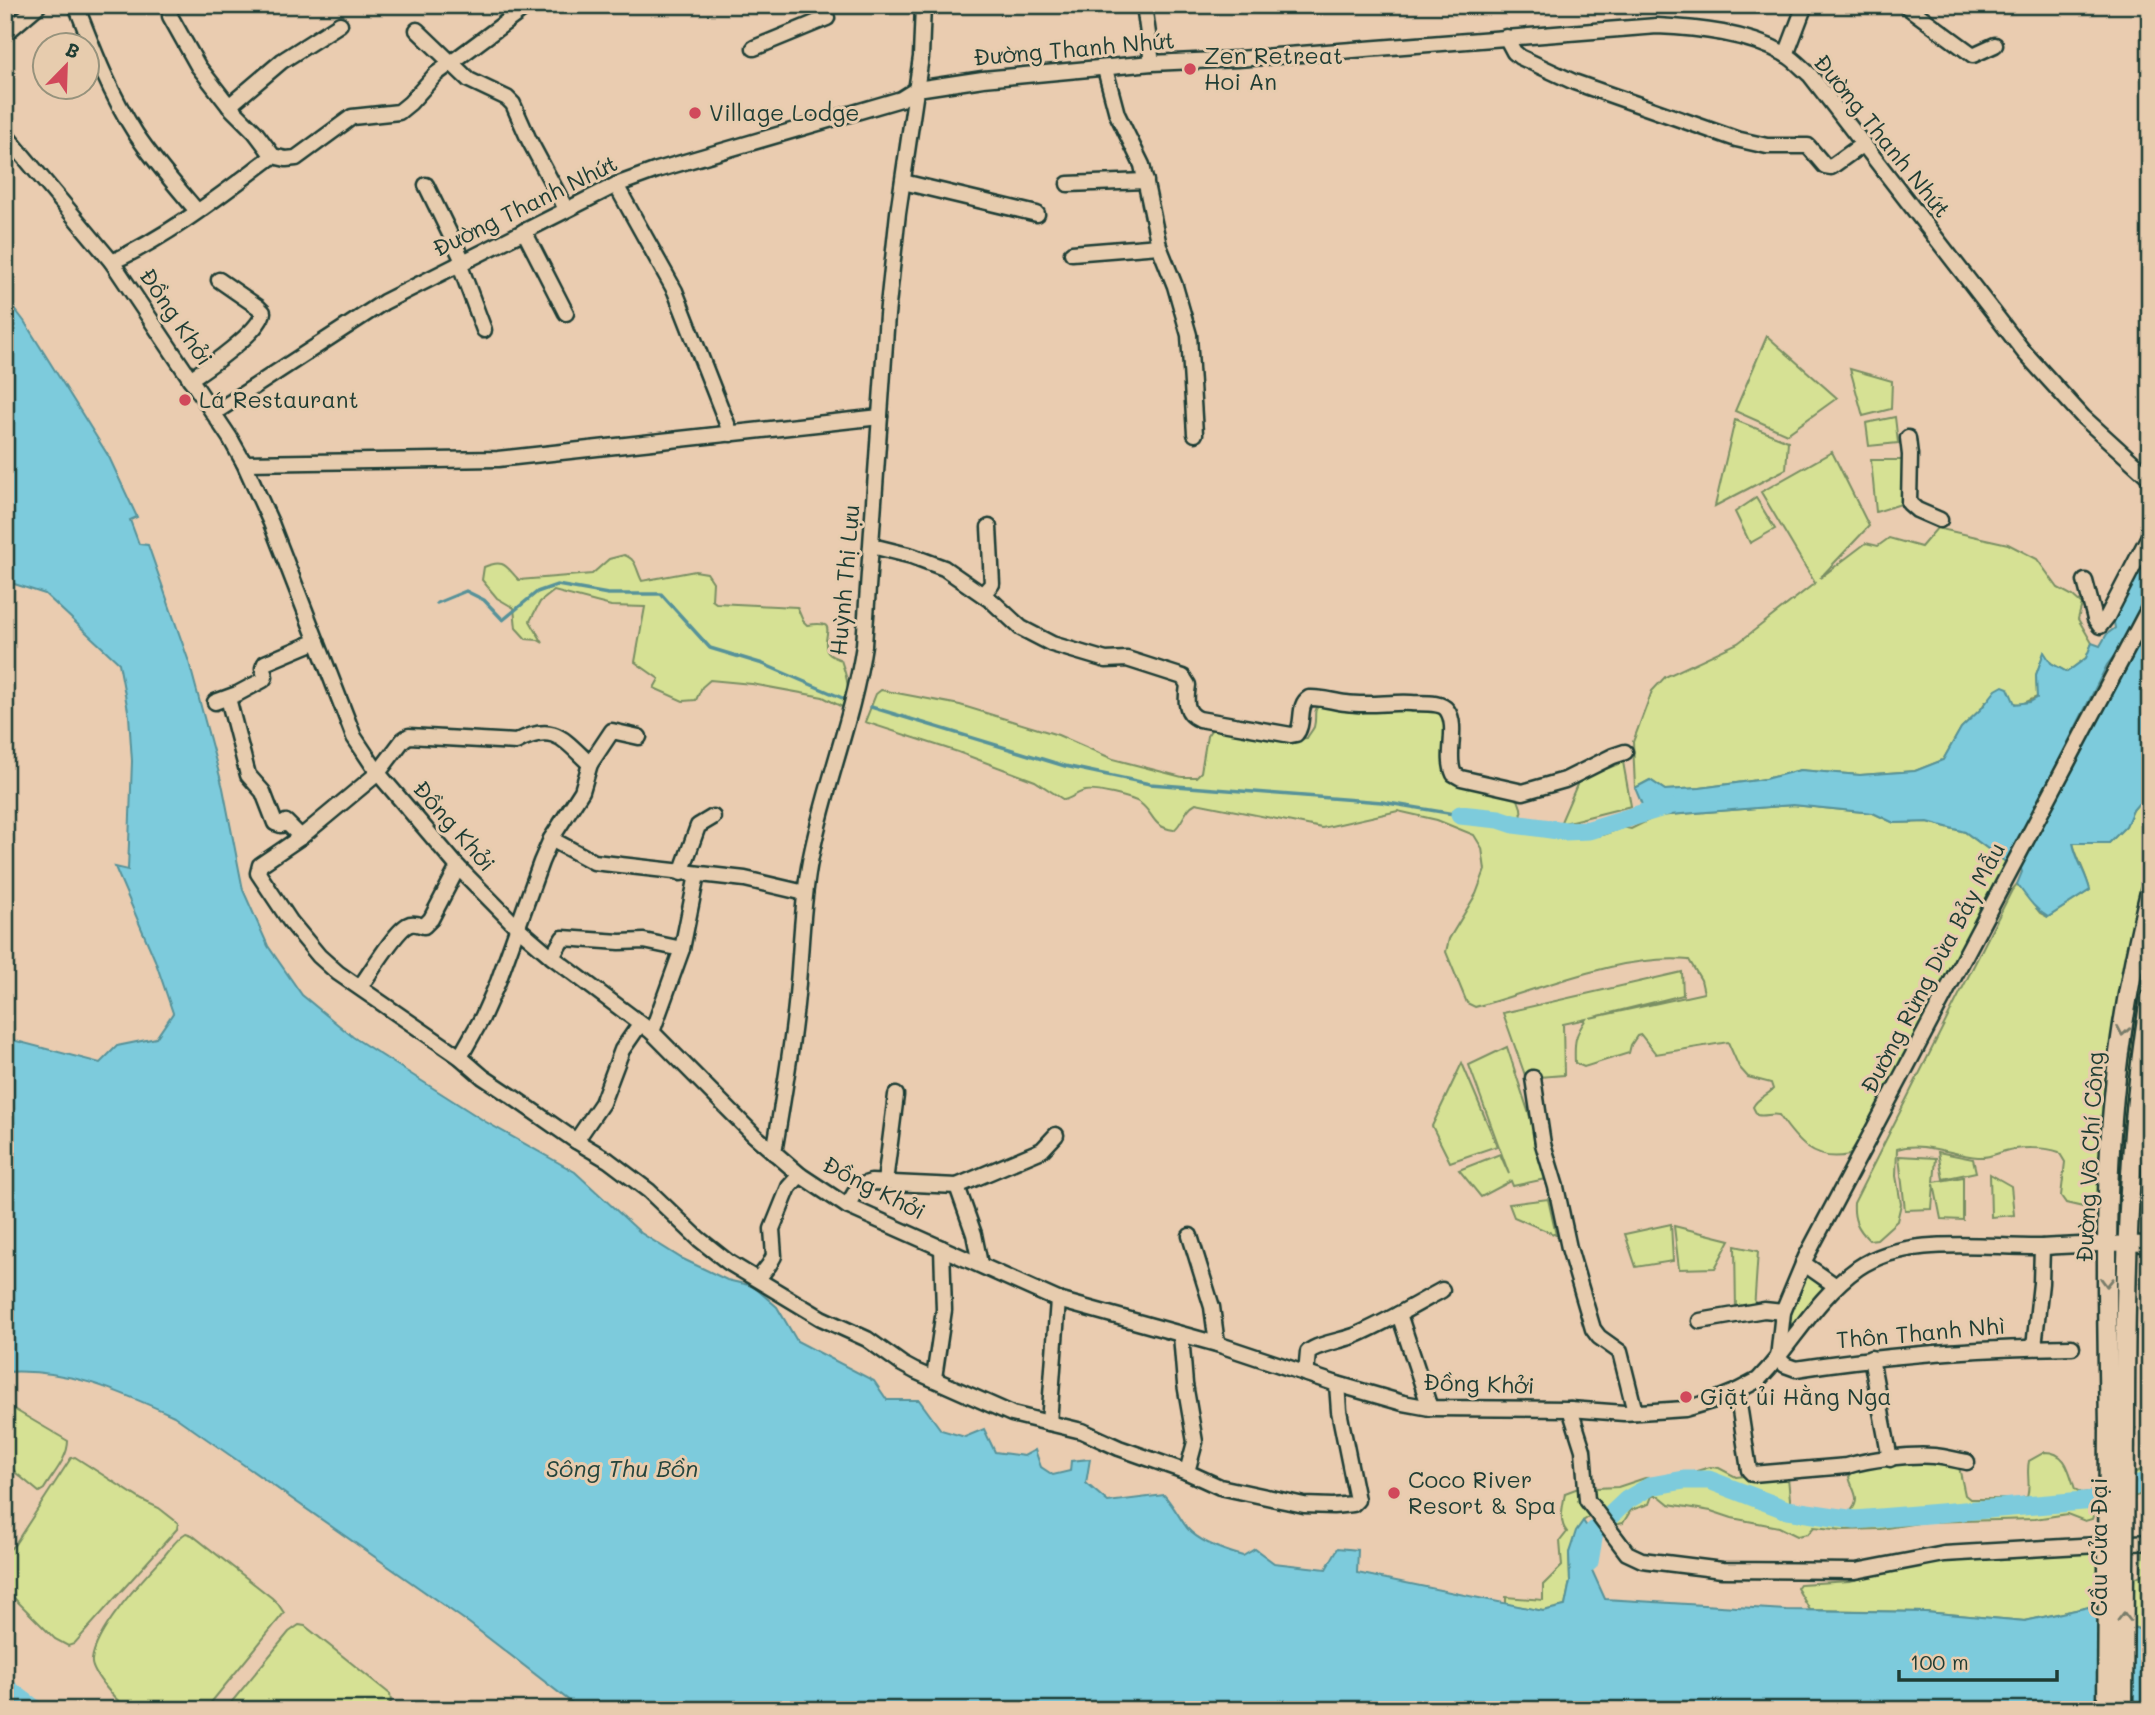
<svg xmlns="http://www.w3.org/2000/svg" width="2155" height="1715" viewBox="0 0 2155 1715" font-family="Mali,sans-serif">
<rect width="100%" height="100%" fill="#eaccb0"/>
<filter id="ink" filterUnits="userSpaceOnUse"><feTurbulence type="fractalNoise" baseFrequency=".0143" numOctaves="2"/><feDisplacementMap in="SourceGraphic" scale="14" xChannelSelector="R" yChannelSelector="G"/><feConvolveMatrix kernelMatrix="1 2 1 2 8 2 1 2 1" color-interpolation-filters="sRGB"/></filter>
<g filter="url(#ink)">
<g fill="#d6e194" stroke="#7a8f64" stroke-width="2">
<polygon points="1767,336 1837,398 1787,434 1735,411"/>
<polygon points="1850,369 1892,381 1891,409 1863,416"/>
<polygon points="1895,417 1898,443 1869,446 1866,423"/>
<polygon points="1735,420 1788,441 1786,469 1715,506"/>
<polygon points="1832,452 1869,526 1820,578 1866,543 1878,546 1889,538 1921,547 1937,528 2008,544 2037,559 2058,588 2073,596 2082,604 2078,619 2092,643 2086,658 2067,672 2051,663 2044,653 2036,675 2037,697 2022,704 1986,701 1981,709 1961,728 1943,760 1915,771 1860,775 1800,770 1765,779 1700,788 1665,790 1650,780 1635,788 1633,742 1652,691 1665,677 1738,643 1815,583 1761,492"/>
<polygon points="1871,460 1904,460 1901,504 1876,512"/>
<polygon points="1756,498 1775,529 1750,543 1735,512"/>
<path d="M 624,555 C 637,559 636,570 642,581 L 695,571 L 707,573 L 713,582 L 712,600 L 716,603 L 797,607 L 803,621 L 807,625 C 841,620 821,634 827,651 C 829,657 836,657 841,660 C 848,681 850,686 844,708 L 823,697 L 752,684 L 710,680 L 702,687 L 696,700 L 683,701 L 654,688 L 659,679 L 635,662 L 645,607 L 611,606 L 554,591 L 540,602 L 530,621 L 543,643 L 538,640 L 526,639 L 516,628 L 514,608 L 497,598 L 482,580 L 484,567 C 505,558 506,567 519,580 L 592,574 L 609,559 Z"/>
<path d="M 881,690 L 960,705 L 1058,735 L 1113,759 L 1182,777 L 1196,777 L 1201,772 L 1207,736 L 1214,726 L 1297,739 L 1307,738 C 1309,734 1312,731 1314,727 C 1318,713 1309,708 1328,702 L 1345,711 L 1360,713 L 1375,710 L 1444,709 L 1454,773 L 1515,791 L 1521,808 L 1523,830 C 1555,835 1593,845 1622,827 L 1631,829 L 1657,816 L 1793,805 L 1873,813 L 1894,823 L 1928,822 L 1965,832 L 2007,863 L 1860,1138 L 1849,1155 C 1814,1163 1797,1141 1779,1115 C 1771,1113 1765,1117 1757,1115 L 1753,1107 C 1758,1097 1766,1097 1773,1089 L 1771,1083 L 1748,1077 L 1739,1067 L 1728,1042 L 1656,1054 L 1641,1035 L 1637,1036 L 1631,1045 L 1629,1053 L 1584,1067 L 1575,1063 C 1574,1041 1575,1035 1586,1019 L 1563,1024 L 1564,1075 L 1526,1078 L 1503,1013 L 1682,972 L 1683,995 L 1590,1018 L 1704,993 L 1701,980 L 1689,960 C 1618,954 1543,989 1475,1007 L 1467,1003 L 1446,952 L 1449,939 L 1476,894 L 1485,870 L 1482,848 L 1474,835 L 1437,820 L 1398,811 L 1322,828 L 1196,803 C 1184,809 1184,822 1174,830 C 1151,827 1155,814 1140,803 C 1131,797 1095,789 1085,791 C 1078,792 1072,798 1064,800 L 1035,781 L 958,752 L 865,722 L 876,694 Z"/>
<polygon points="1623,762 1631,806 1560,824 1579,780"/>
<path d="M 2138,804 L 2150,807 L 2150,1217 L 2104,1217 L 2087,1208 L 2066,1203 L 2061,1196 L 2065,1162 L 2059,1152 C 2046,1147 2019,1147 2005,1151 C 1995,1154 1989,1158 1978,1157 C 1952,1155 1924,1141 1897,1149 L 1896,1176 L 1901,1204 L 1897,1221 L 1877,1239 L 1869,1240 C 1857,1228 1853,1219 1854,1203 L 2012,890 L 2017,884 L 2040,913 L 2048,917 L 2090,890 C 2086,873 2077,859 2073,843 L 2109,843 L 2126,826 L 2133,810 Z"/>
<polygon points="1507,1047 1550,1178 1513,1186 1511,1181 1481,1197 1459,1170 1500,1154 1509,1174 1469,1065"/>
<polygon points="1462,1063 1497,1146 1450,1162 1432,1126"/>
<polygon points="1938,1152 1973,1159 1976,1172 1943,1179"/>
<polygon points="1899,1156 1936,1158 1934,1182 1963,1177 1963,1220 1941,1219 1934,1184 1932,1209 1905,1210"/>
<polygon points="1990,1174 2011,1186 2014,1215 1991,1217"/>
<polygon points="1548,1199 1556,1235 1514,1217 1509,1204"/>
<polygon points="1671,1224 1673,1261 1636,1267 1625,1234"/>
<polygon points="1674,1226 1730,1240 1715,1268 1679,1269"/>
<polygon points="1735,1246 1758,1251 1754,1310 1736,1311"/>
<polygon points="1806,1273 1824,1289 1794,1325 1786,1320"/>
<path d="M 5,1404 L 68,1441 C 68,1458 53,1474 44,1489 L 39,1492 L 16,1473 L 5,1460 Z"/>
<path d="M 2045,1452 C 2067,1452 2069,1472 2075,1489 L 2082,1493 L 2089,1492 L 2150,1466 L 2150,1491 C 2131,1497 2114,1506 2095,1510 L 2092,1519 L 2085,1521 L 2067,1514 L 2035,1519 L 1925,1522 L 1880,1529 L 1843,1530 L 1814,1527 L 1808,1534 L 1797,1536 L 1779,1527 L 1732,1518 L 1711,1511 L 1669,1504 L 1659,1496 L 1652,1496 L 1649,1504 L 1631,1510 L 1623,1523 L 1614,1525 L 1599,1510 L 1583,1521 L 1569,1553 L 1570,1581 L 1565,1606 L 1543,1611 L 1506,1604 L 1506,1597 L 1543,1600 L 1543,1585 L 1562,1566 L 1560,1541 L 1567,1532 C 1558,1521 1563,1507 1565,1493 L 1581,1487 L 1595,1488 L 1618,1487 L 1645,1478 L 1676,1477 L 1710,1467 L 1719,1468 L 1736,1477 L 1773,1473 L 1788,1477 L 1791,1510 L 1815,1513 L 1851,1511 C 1862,1498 1852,1490 1849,1477 L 1856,1467 L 1930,1459 L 1959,1467 L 1965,1495 L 1970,1499 L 2017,1499 L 2027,1497 C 2031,1485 2026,1473 2029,1461 Z"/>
<polygon points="75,1457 142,1500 159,1508 178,1523 177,1529 74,1644 68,1646 55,1639 5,1589 5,1554 15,1544 71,1458"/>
<path d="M 186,1533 L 192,1535 L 272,1598 L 278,1604 L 284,1613 L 205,1710 C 191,1710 140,1713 130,1709 C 119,1705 90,1672 92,1660 C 95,1630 143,1579 164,1556 C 171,1548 177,1538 186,1533 Z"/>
<polygon points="2117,1545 2131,1576 2137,1577 2141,1575 2143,1550 2150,1546 2150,1629 2138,1629 2089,1607 2025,1621 1925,1612 1810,1610 1797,1588 1800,1584 1850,1581 1937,1560"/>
<polygon points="299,1625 305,1626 390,1694 391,1702 384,1710 225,1710 289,1632"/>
</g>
<g fill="#7dcbdc" stroke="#579299" stroke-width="2">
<path d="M 5,296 L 24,321 L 109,457 L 137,517 L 130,520 L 139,544 L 148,545 L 189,662 L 223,788 L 243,890 L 268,946 L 302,995 L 353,1037 L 486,1122 L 575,1172 L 641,1233 L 681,1258 L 727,1280 L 753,1286 L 777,1307 L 797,1341 L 874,1381 L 887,1400 L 919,1400 L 941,1430 L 965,1437 L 984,1429 L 995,1452 L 1024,1456 L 1035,1450 L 1041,1467 L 1053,1475 L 1070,1471 L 1071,1461 L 1090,1459 L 1086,1483 L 1108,1502 L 1164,1495 C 1173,1505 1179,1517 1187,1528 C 1200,1543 1225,1551 1243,1556 L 1255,1549 L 1274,1563 L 1326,1569 L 1338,1548 L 1358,1550 L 1357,1573 L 1543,1611 L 1565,1606 L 1570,1581 L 1569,1553 L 1576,1531 L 1583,1521 L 1600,1545 L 1590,1566 L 1605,1599 L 1786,1610 L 1925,1612 L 2025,1621 L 2089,1607 L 2138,1629 L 2150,1629 L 2150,1710 L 575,1710 L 576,1706 L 469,1623 L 174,1416 C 119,1391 67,1368 5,1372 L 5,1038 L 100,1063 L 117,1046 L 156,1038 L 173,1013 L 155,960 L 115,867 L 128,870 L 132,761 L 129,716 L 119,663 L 45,594 L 5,581 Z"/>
<polygon points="2150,546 2150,589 2117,652 2107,665 2007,863 1965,832 1928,822 1894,823 1873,813 1793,805 1657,816 1645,812 1635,788 1650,780 1665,790 1700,788 1765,779 1800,770 1860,775 1915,771 1943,760 1961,728 1981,709 1996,690 2003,686 2008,688 2015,704 2030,702 2037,698 2036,675 2044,652 2051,663 2067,672 2086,658 2092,643 2100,646 2107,634 2115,628 2113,617"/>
<path d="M 2150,620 L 2150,755 L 2147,763 L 2150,769 L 2150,807 L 2138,804 L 2133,810 L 2126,826 L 2109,843 L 2073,843 C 2076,860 2086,873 2090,890 L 2048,917 C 2034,909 2026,896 2017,884 L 2022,872 L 2020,866 L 2074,768 Z"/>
</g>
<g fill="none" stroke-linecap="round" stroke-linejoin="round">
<g stroke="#579299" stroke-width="3.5">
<polyline points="5,8 8,5"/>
<polyline points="437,603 466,591 484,600 503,620 537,592 557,585 608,594 661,594 710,648 763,664 847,700"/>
<polyline points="871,707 1065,766 1150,784 1382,802 1460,815"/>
</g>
<g stroke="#7dcbdc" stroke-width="19">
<polyline points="1460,815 1499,819 1514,824 1565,831 1589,830 1667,806"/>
<polyline points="1589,1562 1594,1533 1591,1534 1627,1500 1651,1486 1684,1480 1709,1480 1787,1510 1855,1520 2095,1500 2150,1480"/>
<polyline points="5,1687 36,1710"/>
</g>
<g stroke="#1f3d34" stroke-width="19">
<g id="minor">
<path d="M 76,5 C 93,49 110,94 136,134 C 154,161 176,186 197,211"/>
<polyline points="170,5 170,16 198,66 229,106 255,132 273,156 286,159 296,158 352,117 399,112 410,103 436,74 529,5"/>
<polyline points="1144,5 1152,63"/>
<polyline points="1905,5 1973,55 1995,45"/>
<polyline points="417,30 469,80 507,98 513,104 529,140 566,209"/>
<polyline points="5,34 39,5"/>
<polyline points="1506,37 1514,52 1520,57 1574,82 1736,139 1767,146 1808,146 1825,166 1831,167 1863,144"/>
<polyline points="754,48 827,18"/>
<polyline points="1786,55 1805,5"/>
<polyline points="1105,69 1117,114 1142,165 1159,246 1175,286 1189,335 1195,434"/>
<polyline points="229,106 282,61 340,24"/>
<path d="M 5,134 L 112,262 L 230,438 L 244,463 L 271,523 L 354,737 L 378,773 L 458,867 L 517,927 L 552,957 L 652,1032 L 754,1135 L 800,1175 L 847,1206 L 1058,1300 L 1217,1344 L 1337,1384 L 1403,1403 L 1430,1408 L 1570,1409 L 1624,1413 L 1685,1409 L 1712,1401 L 1737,1391 L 1758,1380 L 1769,1368 C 1798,1334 1821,1294 1858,1268 C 1908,1234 1985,1248 2042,1247 C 2078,1245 2114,1242 2150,1244"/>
<polyline points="903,182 1037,214"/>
<polyline points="1068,184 1146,181"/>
<polyline points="426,185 463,261"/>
<polyline points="616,185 675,291 731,434"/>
<polyline points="524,231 566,313"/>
<polyline points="1072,253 1159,246"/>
<path d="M 112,262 C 171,235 222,194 273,156"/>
<polyline points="459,263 484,330"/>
<path d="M 190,379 C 207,368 261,331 263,312 L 258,307 L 219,280"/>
<path d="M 214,413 L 384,302 L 616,185 L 657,170 L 901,99 L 917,89 L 983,79 L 1152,63 L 1238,59 L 1657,26 C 1699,28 1747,33 1785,54 C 1794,59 1802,68 1810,75 L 2024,352 L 2083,417 L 2150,478"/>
<polyline points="1908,438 1910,455 1909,503 1917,510 1940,520"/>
<polyline points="244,463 498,459 880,417"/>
<path d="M 872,546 L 912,556 L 944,568 L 993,602 L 1021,628 L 1052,644 L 1106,660 L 1127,659 L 1183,677 L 1188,685 C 1186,699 1184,713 1199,719 L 1291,735 L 1296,734 C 1305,724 1297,705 1309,698 C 1322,697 1334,702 1346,703 C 1368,706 1390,702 1411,703 C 1421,704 1441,701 1447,710 C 1459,727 1445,756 1454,774 L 1461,778 L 1523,792 L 1565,780 L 1613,756 L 1625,752"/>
<polyline points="2085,581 2095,619 2100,626 2107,617 2150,534"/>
<polyline points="983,594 992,584 989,527"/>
<polyline points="228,698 248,775 263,792 275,823 281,825 286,822 301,837"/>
<polyline points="215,702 237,694 263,680 265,677 263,668 265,663 317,641"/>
<path d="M 590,764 C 563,739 554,722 516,742 L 409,736 L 403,740 L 378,773 L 301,837 L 260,865 L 258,873 L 290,921 L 319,956 L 338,973 L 460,1057 L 483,1077 L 510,1095 L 576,1141 L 608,1160 L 649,1191 L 699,1239 L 728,1262 L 821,1318 L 867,1339 L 902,1364 L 915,1371 L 1012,1414 L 1082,1431 L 1119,1448 L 1187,1472 L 1220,1487 L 1304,1505 L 1333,1506 L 1353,1504 L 1357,1500 L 1339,1411 L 1337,1384"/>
<polyline points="551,839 594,862 745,879 805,893"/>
<polyline points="681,873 698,826 713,817"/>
<polyline points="552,957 563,938 620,942 644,941 682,949"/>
<path d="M 360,987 C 369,975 396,930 408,925 C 413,922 420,925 424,926 L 431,919 L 458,867"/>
<polyline points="652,1032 682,949 697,875"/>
<polyline points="460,1057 482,1018 498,982 541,862 551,839 582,791 590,764 612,731 639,737"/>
<polyline points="1533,1078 1543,1144 1556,1187 1569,1248 1593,1329 1599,1337 1620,1352 1635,1412"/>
<polyline points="576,1141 602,1103 622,1050 640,1024"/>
<path d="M 774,1153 C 782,1104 791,1055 796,1005 C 801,959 801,913 809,867 C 822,792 853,721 864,645 L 887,315 L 898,213 L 921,57 L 923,5"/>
<polyline points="885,1182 896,1095"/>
<polyline points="957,1186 974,1234 980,1264"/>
<polyline points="847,1206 859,1186 871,1182 957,1186 1042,1150 1056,1135"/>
<polyline points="1190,1236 1212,1307 1217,1344"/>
<polyline points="1803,1263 1836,1286"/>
<polyline points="758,1279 769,1265 774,1256 772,1229 789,1187 800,1175"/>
<polyline points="1399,1314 1430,1408"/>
<polyline points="1700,1321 1764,1310 1783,1312"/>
<polyline points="1181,1335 1185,1384 1195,1442 1187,1472"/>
<polyline points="2034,1347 2041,1283 2042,1247"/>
<path d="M 2072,1347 C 1979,1348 1887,1355 1796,1369 L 1785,1365 L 1778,1358 L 1783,1312 L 1806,1257 L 2150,606"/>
<polyline points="1871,1358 1890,1459"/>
<path d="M 1306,1374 L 1308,1352 C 1318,1344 1340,1341 1354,1336 C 1385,1323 1413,1306 1442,1290"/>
<polyline points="934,1378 944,1310 942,1248"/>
<path d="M 1737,1391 L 1749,1470 L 1753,1474 L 1847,1466 C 1869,1459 1911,1454 1934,1456 C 1945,1457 1956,1460 1967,1462"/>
<polyline points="1570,1409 1583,1450 1587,1500 1627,1553 1642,1560 1722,1570 1856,1571 1944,1554 2150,1542"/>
<polyline points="1049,1423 1058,1300"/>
</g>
</g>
<g stroke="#1f3d34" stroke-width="23">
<g id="major">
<path d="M 2109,1427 C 2107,1298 2102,1166 2121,1038 C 2128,989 2138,940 2150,892"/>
<path d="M 2125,1427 C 2125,1284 2127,1140 2150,999"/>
</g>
</g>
<use href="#minor" stroke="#e7ccae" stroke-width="14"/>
<use href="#major" stroke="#e7ccae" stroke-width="18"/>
<g stroke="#1f3d34" stroke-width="23" stroke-linecap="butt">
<g id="major-bridge">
<polyline points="2107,1710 2109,1427"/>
<polyline points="2123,1710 2125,1427"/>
</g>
</g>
<use href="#major-bridge" stroke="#e7ccae" stroke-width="18"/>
</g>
<defs><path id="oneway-chevron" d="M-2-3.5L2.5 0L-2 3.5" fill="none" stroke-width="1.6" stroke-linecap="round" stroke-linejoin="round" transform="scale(1.75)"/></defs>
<g stroke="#797d6b">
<use href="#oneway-chevron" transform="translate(2123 1031) rotate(100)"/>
<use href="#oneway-chevron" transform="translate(2107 1282) rotate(91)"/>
<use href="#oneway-chevron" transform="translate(2124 1617) rotate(-90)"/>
</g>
</g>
<g fill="#d1495b" stroke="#e7ccae" stroke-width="2.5">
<circle cx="1190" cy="69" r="7"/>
<circle cx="695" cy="113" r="7"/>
<circle cx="185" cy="400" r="7"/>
<circle cx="1686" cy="1397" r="7"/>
<circle cx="1394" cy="1493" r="7"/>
</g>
<g text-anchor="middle" stroke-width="6" stroke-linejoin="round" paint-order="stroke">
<g font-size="23" fill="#1f3d34" stroke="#e7ccae">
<text transform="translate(1074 49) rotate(-5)" y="8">Đường Thanh Nhứt</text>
<text transform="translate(1882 136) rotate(51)" y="8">Đường Thanh Nhứt</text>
<text transform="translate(525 206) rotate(-26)" y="8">Đường Thanh Nhứt</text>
<text transform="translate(176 317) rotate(56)" y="8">Đồng Khởi</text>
<text transform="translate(845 580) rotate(-85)" y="8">Huỳnh Thị Lựu</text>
<text transform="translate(454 826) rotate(49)" y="8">Đồng Khởi</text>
<text transform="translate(1933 968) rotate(-62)" y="8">Đường Rừng Dừa Bảy Mẫu</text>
<text transform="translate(2090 1157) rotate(-87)" y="8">Đường Võ Chí Công</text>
<text transform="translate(874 1188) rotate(27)" y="8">Đồng Khởi</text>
<text transform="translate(1921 1333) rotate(-5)" y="8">Thôn Thanh Nhì</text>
<text transform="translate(1479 1384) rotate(2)" y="8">Đồng Khởi</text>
<text transform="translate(2099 1547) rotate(-90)" y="8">Cầu Cửa Đại</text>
</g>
<g font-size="23" fill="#1f3d34" stroke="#e7ccae" text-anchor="start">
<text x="1204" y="64">Zen Retreat<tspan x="1204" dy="26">Hoi An</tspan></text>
<text x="709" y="121">Village Lodge</text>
<text x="199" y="408">Lá Restaurant</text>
<text x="1700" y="1405">Giặt ủi Hằng Nga</text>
<text x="1408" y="1488">Coco River<tspan x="1408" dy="26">Resort &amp; Spa</tspan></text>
</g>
<g font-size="24" font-style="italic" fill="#24443c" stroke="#e7ccae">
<text x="622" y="1477">Sông Thu Bồn</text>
</g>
</g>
<rect width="2155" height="1715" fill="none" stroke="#e7ccae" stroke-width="28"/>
<rect x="14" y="14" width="2127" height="1687" fill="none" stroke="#1f3d34" stroke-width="2.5" filter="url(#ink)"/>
<g transform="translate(66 66) rotate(23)"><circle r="33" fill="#e7ccae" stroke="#97937d" stroke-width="2"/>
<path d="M0-5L12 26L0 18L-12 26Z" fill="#d1495b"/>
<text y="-10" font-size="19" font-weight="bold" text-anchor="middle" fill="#1f3d34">B</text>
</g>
<path d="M1899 1670v10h158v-10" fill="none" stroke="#1f3d34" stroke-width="3.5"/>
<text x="1910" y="1670" font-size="21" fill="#1f3d34" stroke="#e7ccae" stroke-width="5" paint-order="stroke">100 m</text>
</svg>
